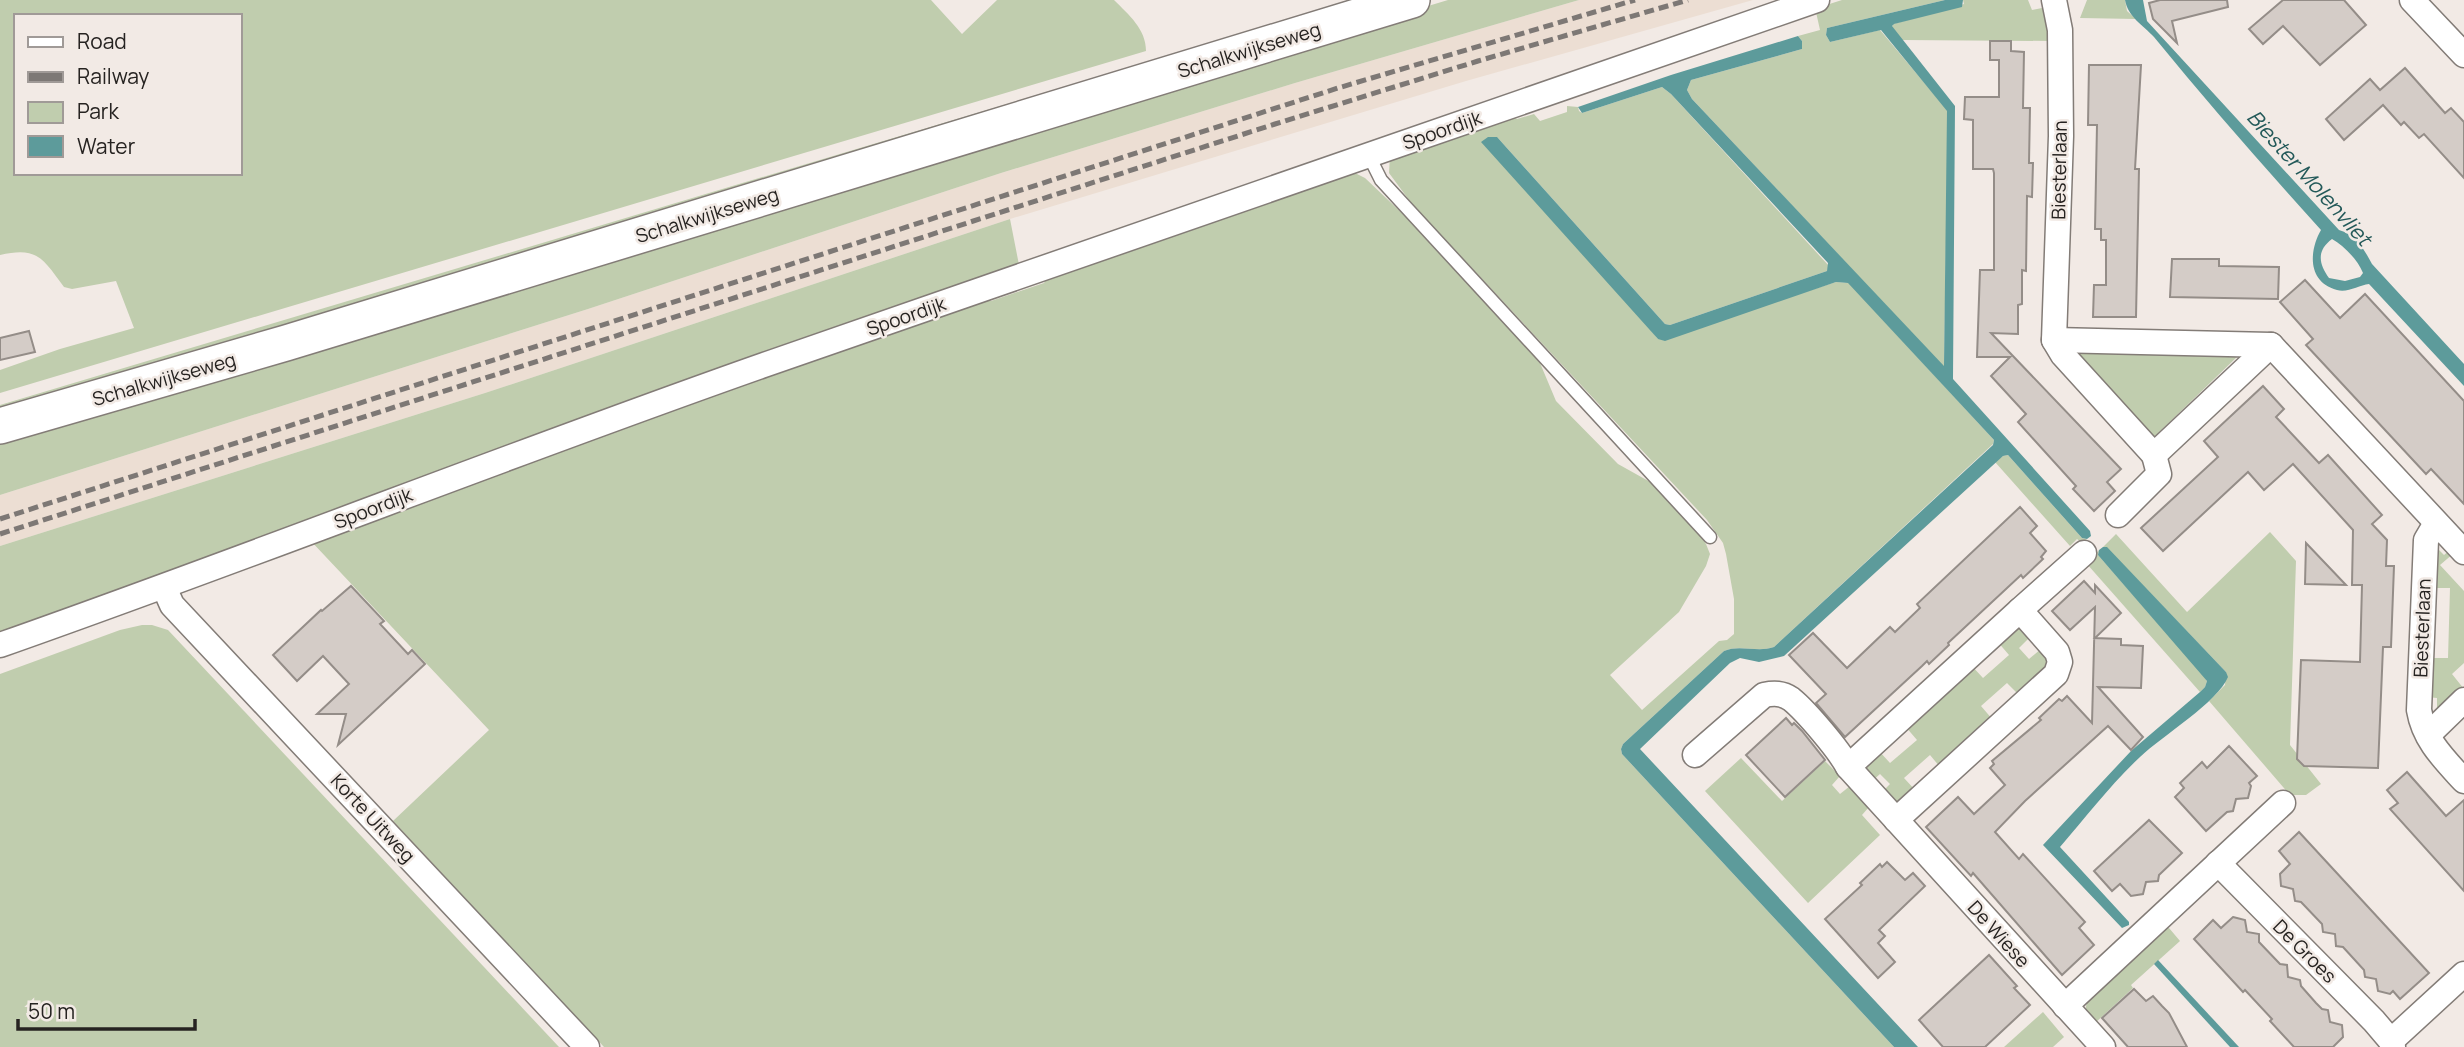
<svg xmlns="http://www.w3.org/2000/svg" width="2464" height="1047" viewBox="0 0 2464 1047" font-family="Manrope,sans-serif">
<rect width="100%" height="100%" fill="#f2eae5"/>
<polygon fill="#ecded3" points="1579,0 1753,0 1466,81 1010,219 485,393 0,546 0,495 588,309 1001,173 1295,83"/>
<g fill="#c0cdae" fill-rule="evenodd">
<path d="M 0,0 L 931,0 L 962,34 L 997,0 L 1114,0 C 1129,15 1146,29 1146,51 L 0,393 L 0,370 L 60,349 L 134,328 L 116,281 L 72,289 L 64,287 C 43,259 38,246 0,255 ZM 16,16 L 240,16 L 240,173 L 16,173 Z"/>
<polygon points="1448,0 1579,0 1295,83 1001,173 588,309 0,495 0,437"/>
<polygon points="1842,0 1945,0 1827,28 1826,35 1830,42 1880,30 1948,111 1944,367 1692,99 1687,90 1691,80 1802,49 1802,41 1798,36 1820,30 1816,12 1820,7"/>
<polygon points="1963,0 2028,0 2032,10 2047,7 2052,41 1902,40 1892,27 1893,24 1964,4"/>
<polygon points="2087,0 2125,0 2127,11 2136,19 2080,18"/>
<polygon points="1144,63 1134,72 0,412 0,405"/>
<path d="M 1662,87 L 1671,94 L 1829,266 L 1827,271 L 1670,325 L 1665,324 L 1497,137 L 1658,339 L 1836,282 L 1849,283 L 1994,440 L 1993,444 L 1774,647 C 1757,653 1740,644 1724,651 L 1623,744 L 1621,749 L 1622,754 L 1894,1047 L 604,1047 L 393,821 L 489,730 L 309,539 L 488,470 L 983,297 L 991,301 L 1044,283 L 1049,274 L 1340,172 L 1355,173 L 1365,178 L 1405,216 L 1540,363 L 1556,401 L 1618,464 L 1652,483 L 1696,529 L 1706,544 L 1710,554 L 1706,566 L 1679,612 L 1610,675 L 1642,710 L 1719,641 L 1727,640 L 1734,634 L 1734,599 L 1726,554 L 1723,543 L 1707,520 L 1412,204 L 1389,173 L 1390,155 L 1509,115 L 1517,119 L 1534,114 L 1540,121 L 1567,112 L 1567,106 L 1578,107 L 1579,111 L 1582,113 Z"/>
<polygon points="1010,219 1020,270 0,634 0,546 485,393"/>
<polygon points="2086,349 2240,354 2151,440 2075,353"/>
<polygon points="2008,455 2082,538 2087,539 2082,543 2077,539 2070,546 1995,462 2003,456"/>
<polygon points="2270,532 2296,561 2290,745 2321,784 2306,795 2290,795 2209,701 2225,685 2226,672 2107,548 2103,547 2116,534 2187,612"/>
<polygon points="2436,547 2444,555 2451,549 2454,553 2440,565 2464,591 2464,663 2452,674 2464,689 2437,714 2437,698 2427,697 2430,658 2448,658 2450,588 2434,588"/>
<polygon points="2099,550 2098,555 2204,676 2207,681 2205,687 2200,692 2087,564"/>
<polygon points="142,625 152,625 168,630 559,1047 0,1047 0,674 120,630"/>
<path d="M 2017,628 L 2024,630 L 2030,637 L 2019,648 L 2029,659 L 2041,649 L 2046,656 L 2046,671 L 2019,695 L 2007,683 L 1981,706 L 1993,720 L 1940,767 L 1930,755 L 1904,778 L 1916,791 L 1898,804 L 1880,794 L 1890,784 L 1880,774 L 1870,783 C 1863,767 1867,763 1879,751 L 1890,763 L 1917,740 L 1905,726 L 1971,665 L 1983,678 L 2009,655 L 1997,641 Z"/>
<polygon points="1741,758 1782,801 1825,761 1840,776 1832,785 1840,794 1850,786 1869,807 1862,815 1880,835 1808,903 1705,791"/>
<path d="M 2165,928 L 2169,928 L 2180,941 L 2131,985 L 2133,988 L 2094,1024 C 2086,1015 2083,1010 2089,998 Z"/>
<polygon points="2043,1012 2064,1037 2053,1047 2004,1047"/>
</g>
<g fill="#5d9b9b" fill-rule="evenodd">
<path d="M 1945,0 L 1963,0 L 1962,7 L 1894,24 L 1892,26 L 1955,106 L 1953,379 L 2090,531 L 2091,536 L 2087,539 L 2082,538 L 2008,455 L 2003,456 L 1784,656 L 1759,662 L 1740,658 L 1730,663 L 1640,749 L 1918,1047 L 1894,1047 L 1622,754 L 1621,749 L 1623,744 L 1724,651 C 1740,644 1757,653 1774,647 L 1993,445 L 1994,440 L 1848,283 L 1836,282 L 1665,341 L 1658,339 L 1481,142 L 1488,137 L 1497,137 L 1665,324 L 1670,325 L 1827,271 L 1828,263 L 1671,94 L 1662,87 L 1582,113 L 1578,107 L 1671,75 L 1798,36 L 1802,41 L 1802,49 L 1691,80 L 1687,90 L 1692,99 L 1944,366 L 1947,111 L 1881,30 L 1830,42 L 1826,35 L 1827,28 Z"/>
<path d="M 2125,0 L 2143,0 L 2147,21 L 2339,230 C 2356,235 2364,249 2372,264 L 2464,364 L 2464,386 L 2369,284 C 2359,285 2348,293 2337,290 C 2307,282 2309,251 2321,230 C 2264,167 2208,103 2154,37 C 2143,25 2128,17 2125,0 ZM 2332,239 C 2344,246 2358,260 2363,273 L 2360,277 L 2345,281 L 2329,278 C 2319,264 2316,251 2332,239 Z"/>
<path d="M 2103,547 L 2107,547 L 2226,672 L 2228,677 C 2218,702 2162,736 2140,757 C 2111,784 2086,817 2060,847 L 2129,922 L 2129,925 L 2122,928 L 2043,845 L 2131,751 L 2200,692 L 2205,687 L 2207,681 L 2098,555 L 2099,550 Z"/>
<polygon points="2158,960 2239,1047 2230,1047 2154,964"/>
</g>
<g fill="#d4ccc7" stroke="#948d88" stroke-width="2">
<polygon points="2160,0 2227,0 2228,7 2172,21 2177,43 2153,19 2149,3"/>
<polygon points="2283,0 2344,0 2366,25 2320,65 2283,26 2263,44 2249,29"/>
<polygon points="1990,41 2011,41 2011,51 2024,52 2023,108 2030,108 2029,163 2033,163 2032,197 2027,196 2026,271 2022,270 2022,304 2018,305 2018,334 1991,333 2121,469 2107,482 2115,491 2094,511 2073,489 2076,486 2018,422 2026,414 1991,376 2010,357 1977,357 1980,270 1994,270 1994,173 1993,169 1973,169 1973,120 1964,119 1965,97 1999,97 1999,60 1990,60"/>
<polygon points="2089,65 2141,65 2135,169 2139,169 2136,317 2093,317 2094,285 2106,285 2106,240 2101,240 2101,229 2095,229 2097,125 2088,125"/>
<polygon points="2405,68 2445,113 2451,108 2464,122 2464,178 2424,134 2419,138 2404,122 2401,125 2383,105 2344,140 2326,119 2370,79 2380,90"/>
<polygon points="2172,259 2219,259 2219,266 2279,267 2278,299 2170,297"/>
<polygon points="2305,280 2340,318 2365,294 2464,401 2464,504 2431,469 2426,474 2306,345 2313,339 2280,302"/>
<polygon points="29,331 35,352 0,360 0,338"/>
<polygon points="2263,386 2284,409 2276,417 2319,463 2328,455 2382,515 2372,524 2387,540 2386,566 2394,566 2391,647 2383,647 2378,768 2304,766 2297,759 2301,660 2360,662 2362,585 2352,585 2353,530 2293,464 2264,490 2248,472 2163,551 2141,528 2218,457 2204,441"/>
<polygon points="2020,507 2037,526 2030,533 2046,551 2041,557 2043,559 2023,578 2021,575 1948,643 1949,645 1929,664 1927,661 1922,666 1845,737 1816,703 1826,694 1789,655 1813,633 1847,668 1890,627 1895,632 1920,608 1917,604"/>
<polygon points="2306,543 2346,585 2305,584"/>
<polygon points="2084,581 2095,593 2095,585 2121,613 2095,638 2121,639 2121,645 2143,646 2141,688 2098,687 2143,737 2131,750 2108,726 2025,801 1995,832 2019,859 2023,854 2085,922 2079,928 2094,945 2062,975 1973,873 1971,876 1926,827 1958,797 1974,814 2005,785 1990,768 1994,764 1992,761 2041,720 2039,718 2059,699 2062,701 2067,696 2092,723 2095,607 2070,630 2052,611"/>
<polygon points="351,586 384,621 380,624 408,654 412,650 425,664 338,745 346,714 317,714 349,684 323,656 297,681 273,655 321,610 322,611"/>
<polygon points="1786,718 1792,725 1794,723 1802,731 1825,760 1785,797 1746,755"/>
<polygon points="2229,746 2257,776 2249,783 2251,786 2248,798 2236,799 2233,811 2227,812 2206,831 2175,797 2184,788 2180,783 2202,762 2207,768"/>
<polygon points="2407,772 2446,816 2464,800 2464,891 2390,809 2398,803 2387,790"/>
<polygon points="2149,820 2182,853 2159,875 2158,881 2146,882 2143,894 2131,896 2120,884 2112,891 2094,871"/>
<polygon points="2299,832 2429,973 2400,999 2393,991 2390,994 2378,991 2376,979 2365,977 2364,970 2343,947 2336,946 2335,934 2323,932 2322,924 2301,902 2295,901 2293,889 2281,886 2280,874 2290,864 2279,851"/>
<polygon points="1887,862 1905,880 1913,873 1925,886 1879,930 1885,936 1878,943 1895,962 1878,978 1825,919 1862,885 1860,883 1880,864 1882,867"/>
<polygon points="2233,917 2245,920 2247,932 2259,934 2259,942 2280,964 2287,965 2288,977 2300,980 2301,986 2316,1003 2322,1009 2328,1010 2330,1022 2342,1025 2343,1037 2333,1047 2294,1047 2270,1021 2272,1019 2245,990 2243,992 2194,939 2213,920 2221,928"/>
<polygon points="1989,955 2017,986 2014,988 2030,1005 1985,1047 1943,1047 1919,1020"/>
<polygon points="2134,989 2146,1001 2153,996 2162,1006 2169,1013 2187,1047 2128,1047 2102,1018"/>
</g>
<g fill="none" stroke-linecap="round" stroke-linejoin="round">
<g stroke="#837c77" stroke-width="15">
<polyline id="lane" points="1369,156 1381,180 1710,537"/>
</g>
<g stroke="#837c77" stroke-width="27">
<g id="street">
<polyline points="2054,0 2060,30 2061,136 2054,340 2063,355 2154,455 2271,345"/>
<polyline points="2412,0 2464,55"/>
<polyline points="2054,340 2271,345 2464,552"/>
<polyline points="2118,515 2159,474 2154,455"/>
<path d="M 2436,523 L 2426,540 L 2419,710 C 2424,740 2444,759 2464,781"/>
<polyline points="164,587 172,605 587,1047"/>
<polyline points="2020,610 2084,553"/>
<path d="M 0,645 C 256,555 508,455 764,365 C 1115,242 1466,122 1817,0"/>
<polyline points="2429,734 2464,700"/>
<path d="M 1695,755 L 1764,695 C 1774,693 1782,693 1791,699 C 1806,711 1839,750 1848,767 L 2103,1047"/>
<polyline points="1848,767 2020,610 2057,652 2060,662 2056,674 1896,820"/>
<polyline points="2218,863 2374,1021 2391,1041 2393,1047"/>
<polyline points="2065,1006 2283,803"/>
<polyline points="2391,1041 2464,974"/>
</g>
</g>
<g stroke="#837c77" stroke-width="38">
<polyline id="secondary" points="0,426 286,343 1412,0"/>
</g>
<use href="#lane" stroke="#fff" stroke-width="12"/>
<use href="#street" stroke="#fff" stroke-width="24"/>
<use href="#secondary" stroke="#fff" stroke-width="35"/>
<g stroke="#7d7875" stroke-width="5" stroke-dasharray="10 5" stroke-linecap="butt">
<polyline points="0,519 1338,88 1635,0"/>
<polyline points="0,534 1275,124 1478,61 1688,0"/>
</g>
</g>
<g text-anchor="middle" stroke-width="5" stroke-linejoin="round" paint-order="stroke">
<g font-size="19" fill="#262321" stroke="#f2eae5">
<text transform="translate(1249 50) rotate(-17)" y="7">Schalkwijkseweg</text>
<text transform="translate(1442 130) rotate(-19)" y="7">Spoordijk</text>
<text transform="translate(2059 170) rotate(-89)" y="7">Biesterlaan</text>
<text transform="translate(707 215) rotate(-17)" y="7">Schalkwijkseweg</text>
<text transform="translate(906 316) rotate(-19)" y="7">Spoordijk</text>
<text transform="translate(164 379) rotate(-16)" y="7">Schalkwijkseweg</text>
<text transform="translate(373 508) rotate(-21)" y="7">Spoordijk</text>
<text transform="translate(2422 628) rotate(-88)" y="7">Biesterlaan</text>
<text transform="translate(373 818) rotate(47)" y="7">Korte Uitweg</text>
<text transform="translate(1999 934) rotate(48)" y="7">De Wiese</text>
<text transform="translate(2305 951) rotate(45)" y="7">De Groes</text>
</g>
<g font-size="21" font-style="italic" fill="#235959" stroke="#f2eae5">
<text transform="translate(2309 178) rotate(48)" y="7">Biester Molenvliet</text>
</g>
</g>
<rect x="14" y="14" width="228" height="161" fill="#f2eae5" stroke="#a09a97" stroke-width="2"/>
<rect x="28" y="37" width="35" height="10" fill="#ffffff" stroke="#a09a97" stroke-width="2"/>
<text x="77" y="49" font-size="21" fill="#262321">Road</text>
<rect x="28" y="72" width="35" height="10" fill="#7d7875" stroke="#a09a97" stroke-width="2"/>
<text x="77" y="84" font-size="21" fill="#262321">Railway</text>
<rect x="28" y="102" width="35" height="21" fill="#c0cdae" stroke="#a09a97" stroke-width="2"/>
<text x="77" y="119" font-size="21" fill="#262321">Park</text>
<rect x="28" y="136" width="35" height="21" fill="#5d9b9b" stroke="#a09a97" stroke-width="2"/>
<text x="77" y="154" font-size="21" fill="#262321">Water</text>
<path d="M18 1019v10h177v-10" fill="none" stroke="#262321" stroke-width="3.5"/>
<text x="28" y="1019" font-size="21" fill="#262321" stroke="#f2eae5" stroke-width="5" paint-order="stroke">50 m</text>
</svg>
